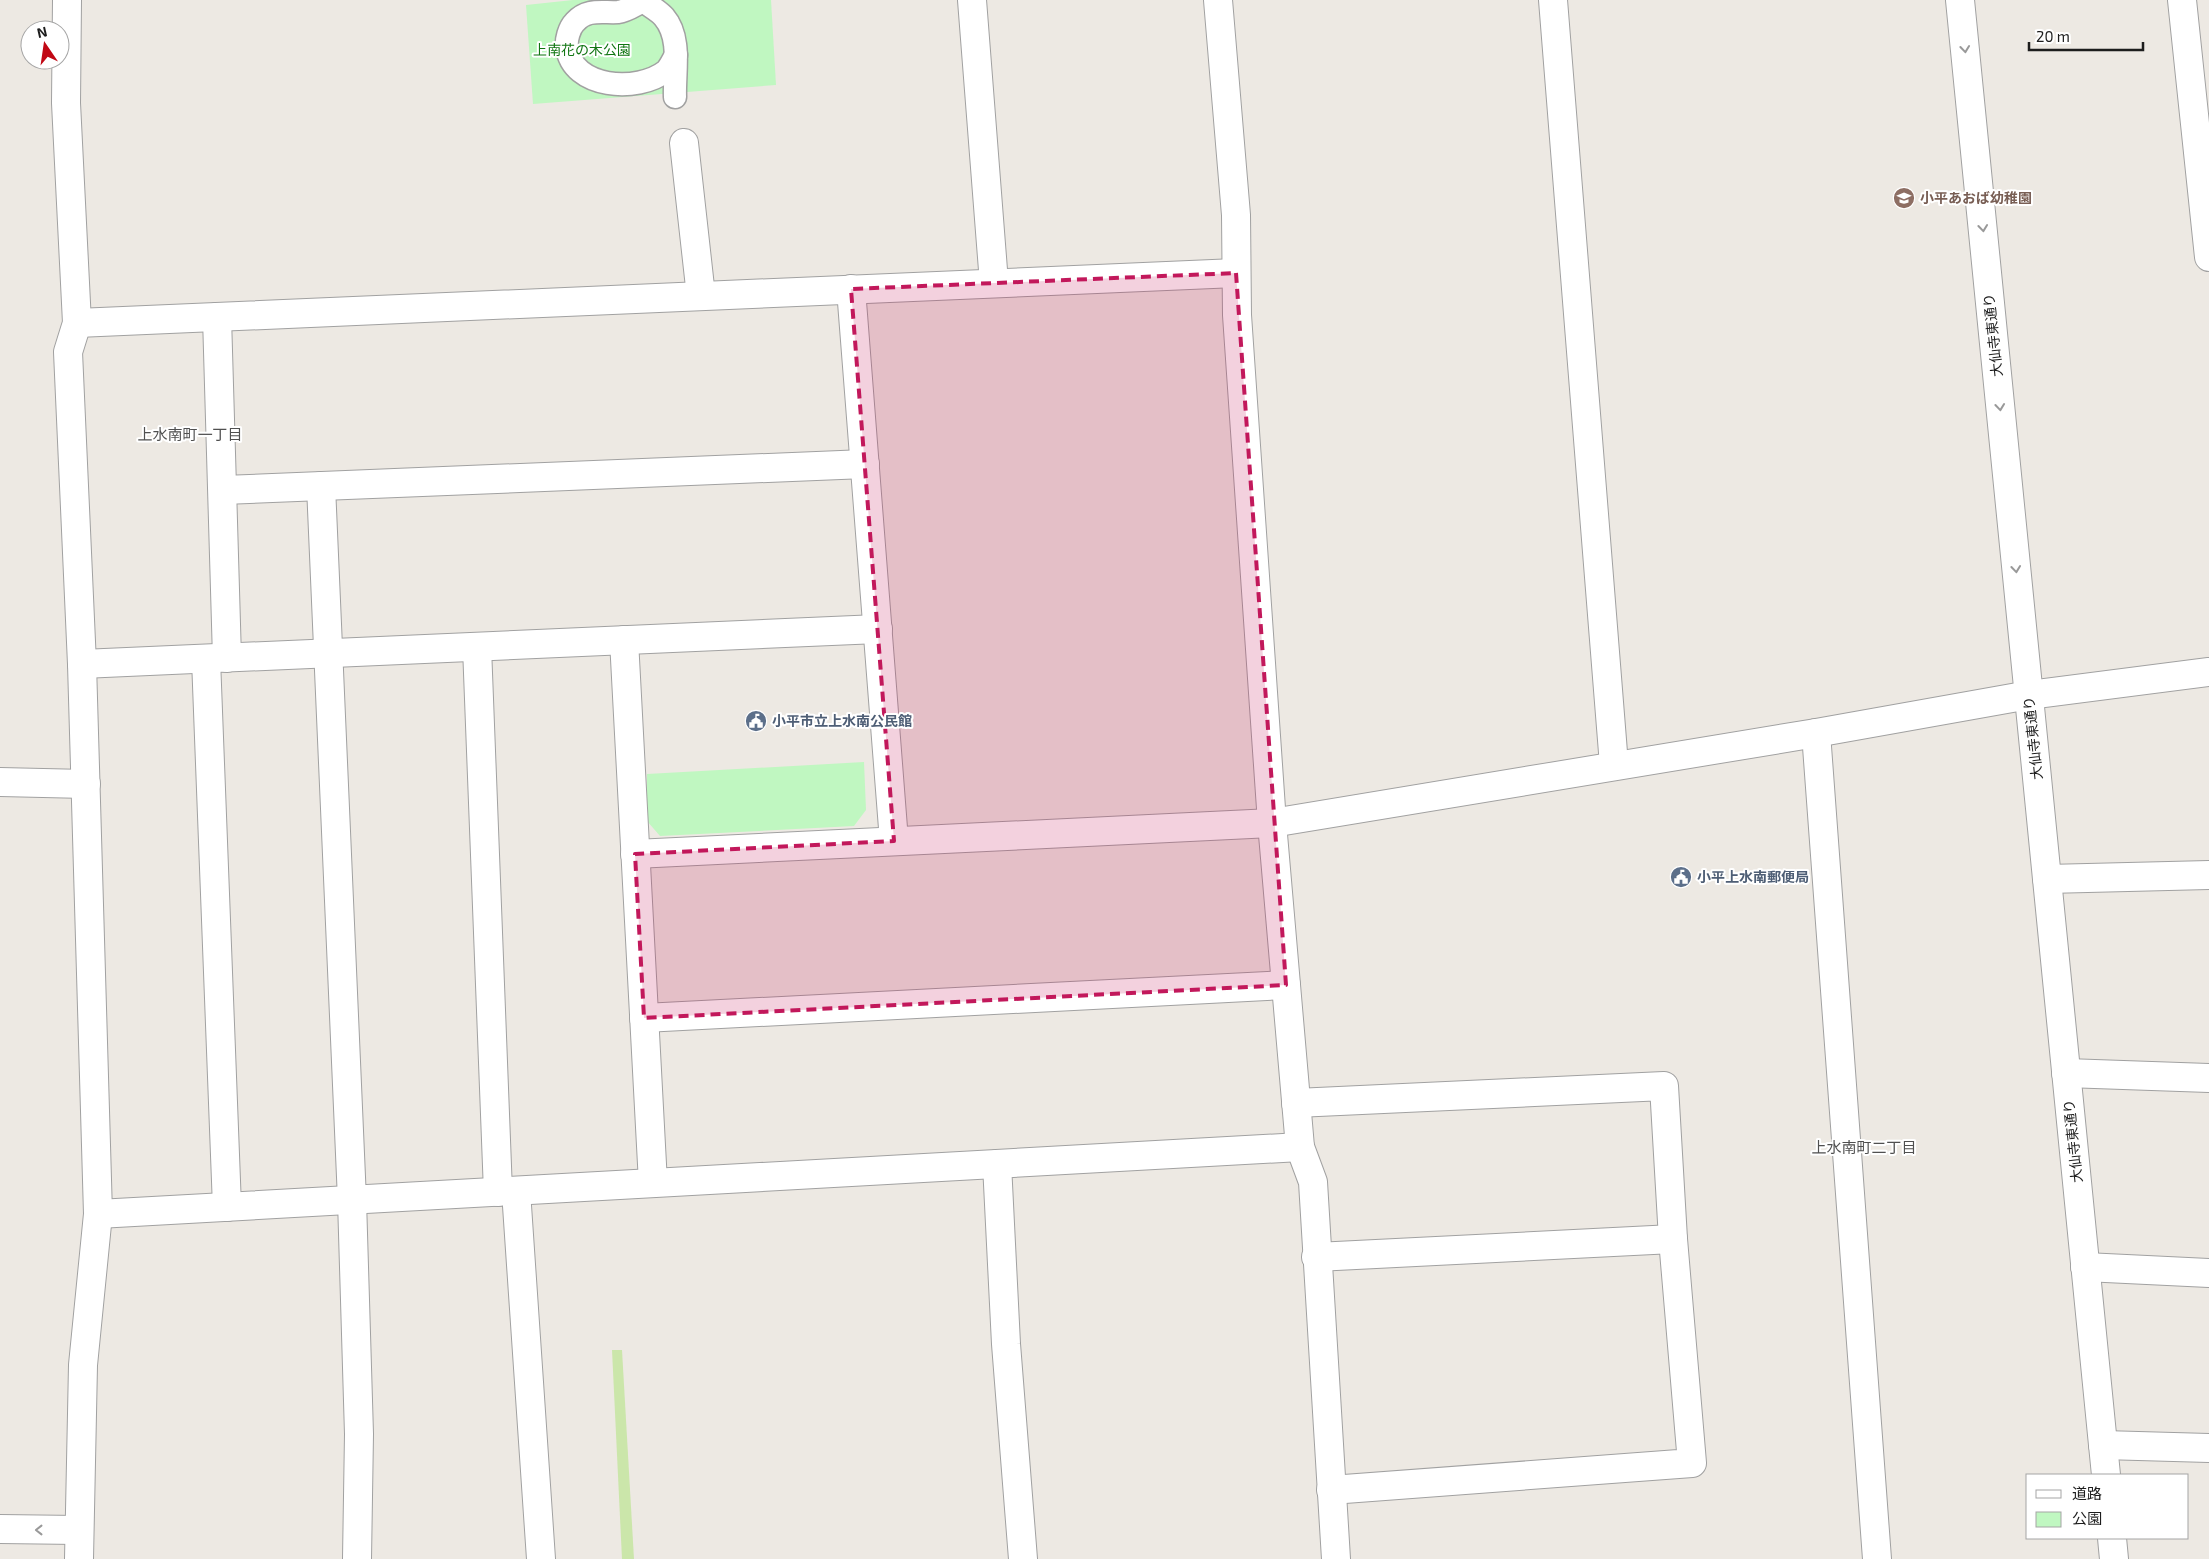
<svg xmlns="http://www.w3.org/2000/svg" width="2209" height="1559" viewBox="0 0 2209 1559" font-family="'Exo 2','Noto Sans JP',sans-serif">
<rect width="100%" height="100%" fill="#ede9e3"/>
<polygon fill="#cbe6aa" points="612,1350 622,1350 634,1559 622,1559"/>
<g fill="#c0f7c1">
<polygon points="573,0 771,0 776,85 533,104 526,5"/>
<polygon points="864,762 866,810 854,826 660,836 647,821 647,774"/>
</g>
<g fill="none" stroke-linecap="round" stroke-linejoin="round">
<g stroke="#a1a1a1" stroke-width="25">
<g id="pedestrian">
<path d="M 642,0 C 649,6 658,10 664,17 C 682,38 674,72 675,97"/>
<path d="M 643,1 C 635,5 627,11 618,12 C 603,13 587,8 575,22 C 569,28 566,40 567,47 C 572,89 638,93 666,71 C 670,67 673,60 676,55"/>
</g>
</g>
<g stroke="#a1a1a1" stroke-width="30">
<g id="minor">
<polyline points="67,0 66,103 77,323 68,352 82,664 98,1214 83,1365 79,1559"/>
<polyline points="972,0 994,283"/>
<polyline points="1218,0 1236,215 1237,315 1272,823 1300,1147 1313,1182 1336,1559"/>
<polyline points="1553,0 1614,765"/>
<polyline points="1960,0 2106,1475"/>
<polyline points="2182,0 2209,257"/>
<polyline points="684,143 701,296"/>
<polyline points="851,289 894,841"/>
<polyline points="217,317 227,658"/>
<polyline points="77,323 1236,273"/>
<polyline points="321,486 352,1200 359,1434 357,1559"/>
<polyline points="223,490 865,464"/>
<polyline points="624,640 653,1183"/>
<polyline points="477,647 498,1192"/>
<polyline points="206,659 227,1207"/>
<polyline points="82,664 878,629"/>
<polyline points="1816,733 1877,1559"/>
<polyline points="0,782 86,784"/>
<polyline points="635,854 1272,823 1816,733 2029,695 2209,672"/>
<polyline points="2047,879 2209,875"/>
<polyline points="644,1018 1286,985"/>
<polyline points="2066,1073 2209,1078"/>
<polyline points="1296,1103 1664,1086 1673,1239 1692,1463 1331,1490"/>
<polyline points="997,1164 1006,1344 1023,1559"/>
<polyline points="516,1191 541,1559"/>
<polyline points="98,1214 1300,1147"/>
<polyline points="1316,1257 1673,1239"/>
<polyline points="2085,1267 2209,1273"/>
<polyline points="2103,1445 2209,1448"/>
<polyline points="0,1529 78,1530"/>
<polyline points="2112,1538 2114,1559"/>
</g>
</g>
<use href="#pedestrian" stroke="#fff" stroke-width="22"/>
<use href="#minor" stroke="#fff" stroke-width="28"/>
</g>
<defs><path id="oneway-chevron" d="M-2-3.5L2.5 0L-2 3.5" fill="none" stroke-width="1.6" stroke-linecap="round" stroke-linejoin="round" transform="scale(1.25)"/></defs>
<g stroke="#999">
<use href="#oneway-chevron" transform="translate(1965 49) rotate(84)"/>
<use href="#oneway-chevron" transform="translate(1983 228) rotate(84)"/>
<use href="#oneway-chevron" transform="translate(2000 407) rotate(84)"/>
<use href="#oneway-chevron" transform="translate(2016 569) rotate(84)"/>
<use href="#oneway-chevron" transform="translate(39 1530) rotate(-180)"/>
</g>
<path fill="#c2185b" fill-opacity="0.2" stroke="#c2185b" stroke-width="4" stroke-dasharray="10 6" stroke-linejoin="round" d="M 1236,273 L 1286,985 L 644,1018 L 635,854 L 894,841 L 851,289 Z"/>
<defs>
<g id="school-disc" transform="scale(1.125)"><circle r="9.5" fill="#8d6e63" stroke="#fff"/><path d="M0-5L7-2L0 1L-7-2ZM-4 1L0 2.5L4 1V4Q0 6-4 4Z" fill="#fff"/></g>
<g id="civic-disc" transform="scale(1.125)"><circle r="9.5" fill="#5c6f8a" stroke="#fff"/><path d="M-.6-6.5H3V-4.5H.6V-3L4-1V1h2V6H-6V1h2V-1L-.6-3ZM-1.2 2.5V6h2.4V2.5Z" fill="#fff"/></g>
</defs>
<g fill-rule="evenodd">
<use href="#school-disc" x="1904" y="198"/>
<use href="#civic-disc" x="756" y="721"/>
<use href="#civic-disc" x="1681" y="877"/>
</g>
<g text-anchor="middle" stroke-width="4" stroke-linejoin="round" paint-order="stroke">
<g font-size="14" fill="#107512" stroke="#fff">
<text x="582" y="55">上南花の木公園</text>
</g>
<g font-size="14" font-weight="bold" fill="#785e54" stroke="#fff" text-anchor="start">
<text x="1920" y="203">小平あおば幼稚園</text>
</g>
<g font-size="14" fill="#1d1d1d" stroke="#fff">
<text transform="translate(1993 335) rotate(-96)" y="5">大仙寺東通り</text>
<text transform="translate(2033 738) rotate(-96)" y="5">大仙寺東通り</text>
<text transform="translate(2073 1141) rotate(-96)" y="5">大仙寺東通り</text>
</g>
<g font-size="14" font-weight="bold" fill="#4e5e75" stroke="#fff" text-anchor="start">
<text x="772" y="726">小平市立上水南公民館</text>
<text x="1697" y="882">小平上水南郵便局</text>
</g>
<g font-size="15" fill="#505050" stroke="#fff">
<text x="190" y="440">上水南町一丁目</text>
<text x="1864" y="1153">上水南町二丁目</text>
</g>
</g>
<rect x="2026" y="1474" width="162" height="65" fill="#ffffff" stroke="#a5a5a5"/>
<rect x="2036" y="1490" width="25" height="8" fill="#ffffff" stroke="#a5a5a5"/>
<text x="2072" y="1499" font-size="15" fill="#1d1d1d">道路</text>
<rect x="2036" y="1512" width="25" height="15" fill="#c0f7c1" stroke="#a5a5a5"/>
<text x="2072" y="1524" font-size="15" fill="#1d1d1d">公園</text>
<g transform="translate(45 45) rotate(347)"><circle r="24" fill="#ffffff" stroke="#a5a5a5"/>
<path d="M0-4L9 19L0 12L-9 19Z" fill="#c10814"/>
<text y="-8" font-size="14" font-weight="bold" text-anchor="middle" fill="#1d1d1d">N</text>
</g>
<path d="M2029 42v8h114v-8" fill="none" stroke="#1d1d1d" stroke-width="2.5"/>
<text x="2036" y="42" font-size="15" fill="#1d1d1d" stroke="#ffffff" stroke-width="4" paint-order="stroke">20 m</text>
</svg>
